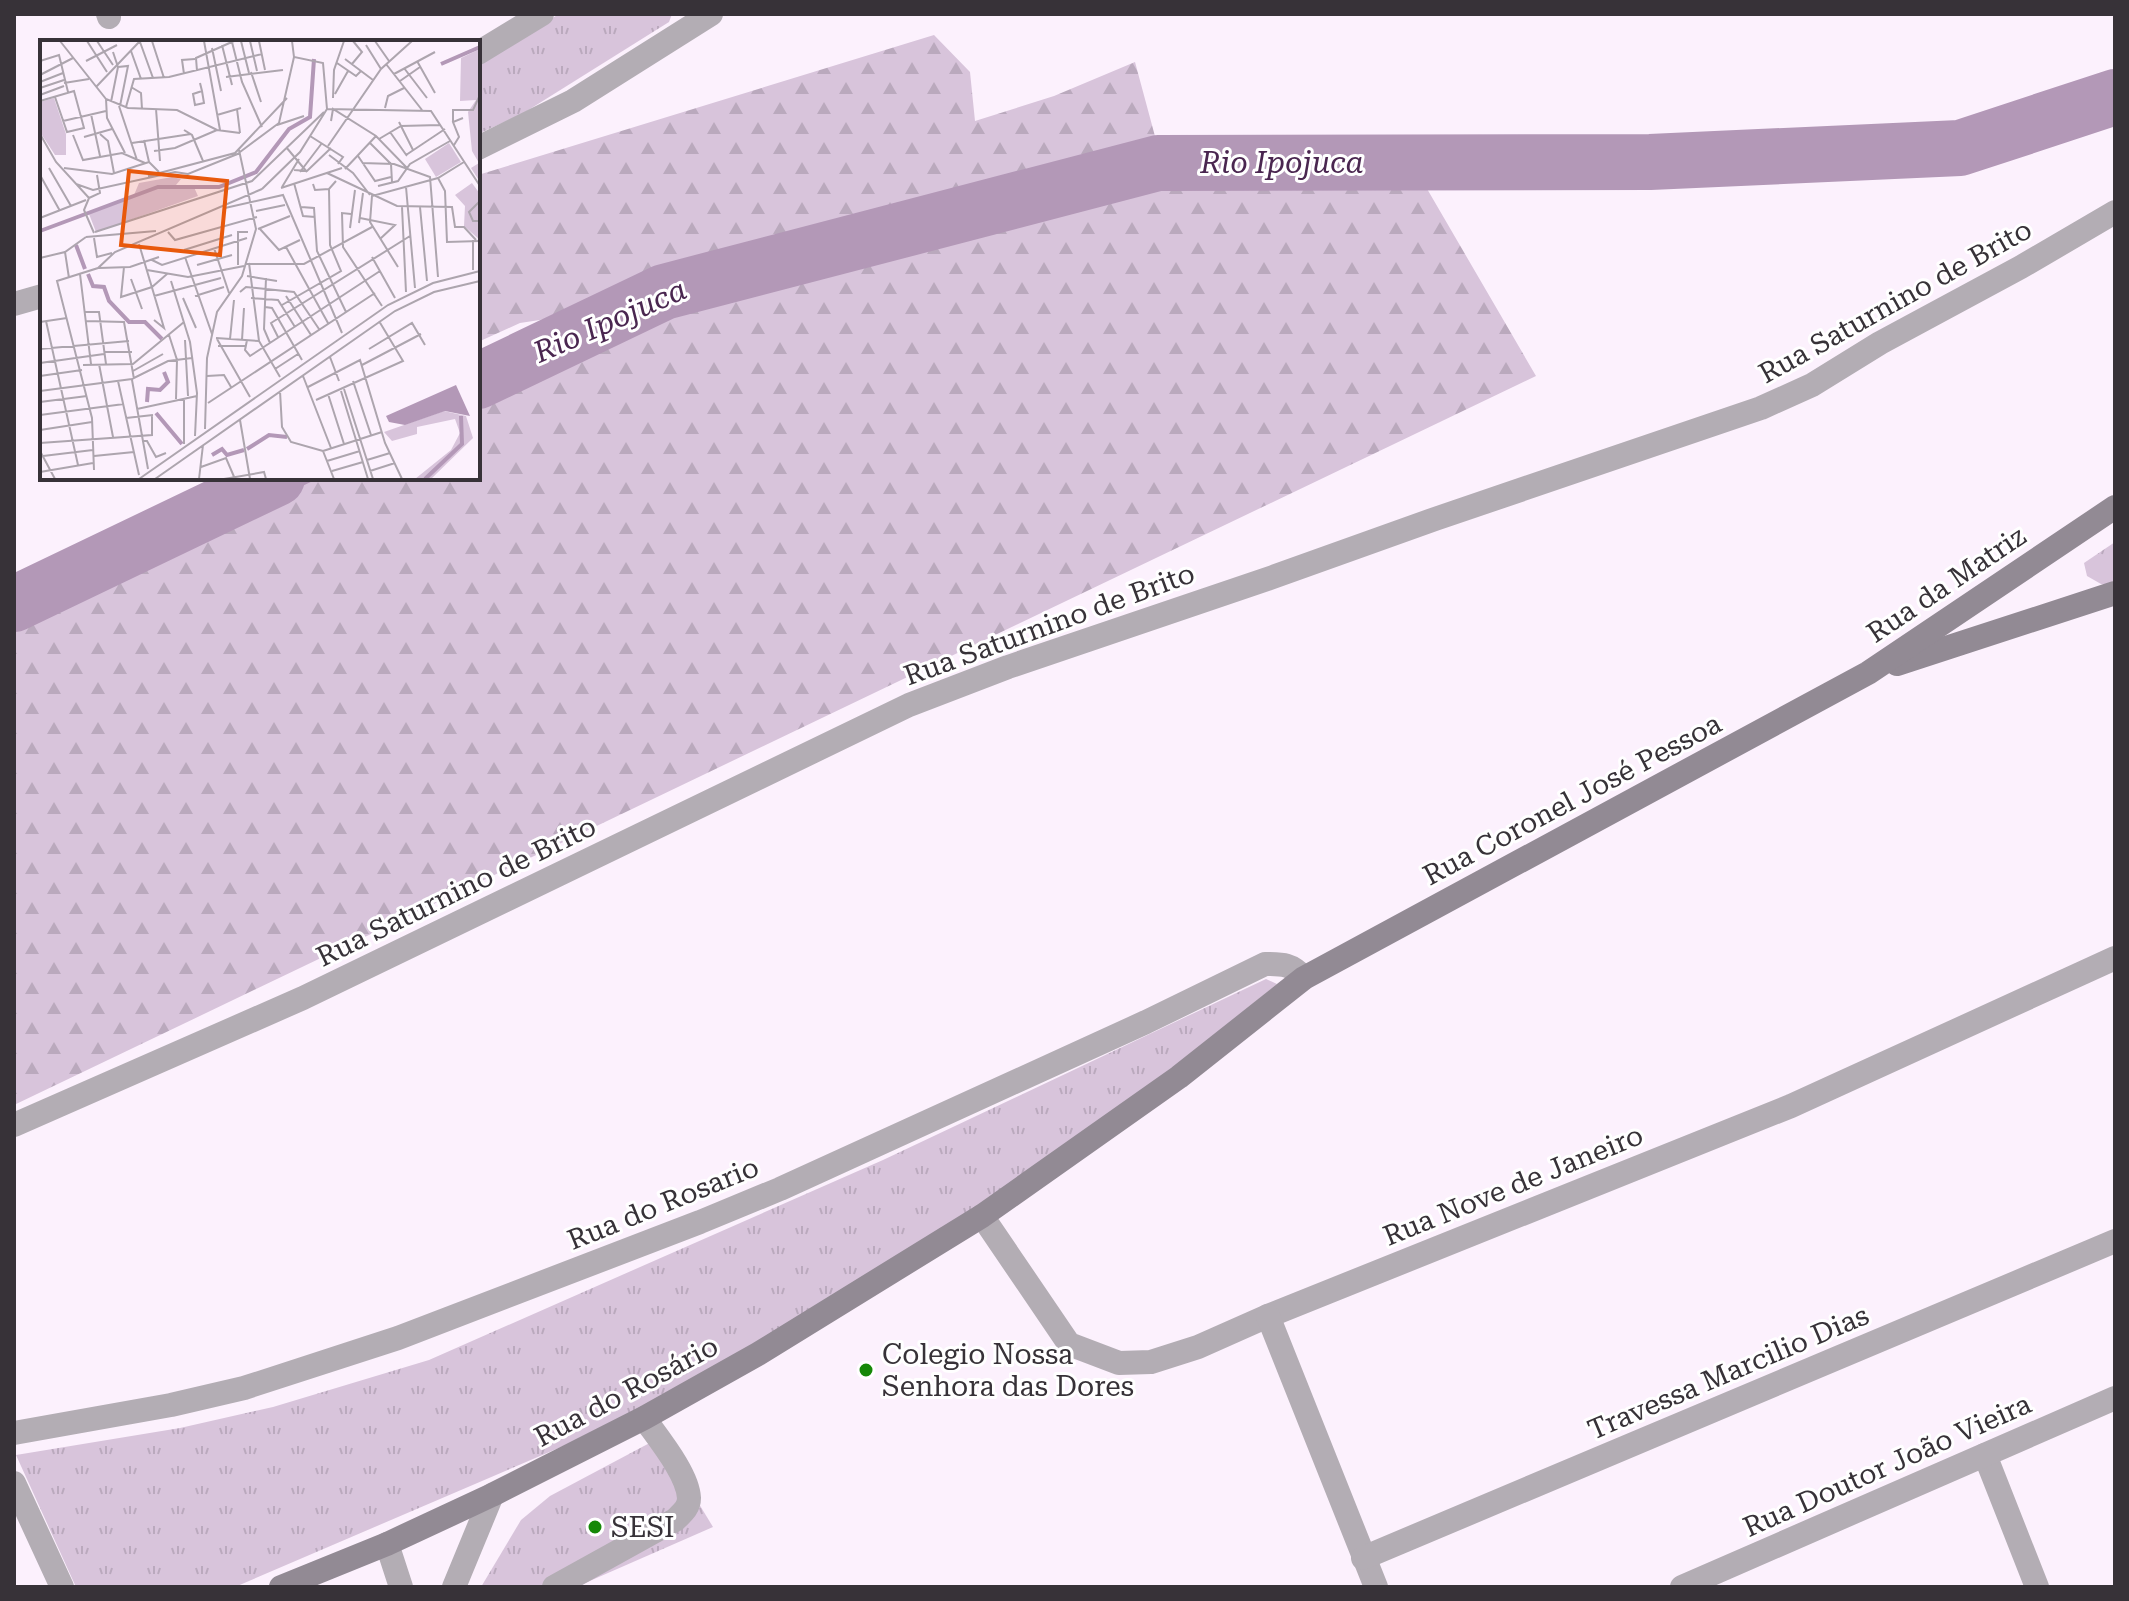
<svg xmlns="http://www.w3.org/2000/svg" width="2129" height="1601" viewBox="0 0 2129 1601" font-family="'Roboto Serif',serif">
<defs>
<pattern id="grass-tufts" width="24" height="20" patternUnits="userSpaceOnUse" patternTransform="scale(2)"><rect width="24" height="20" fill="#d8c4db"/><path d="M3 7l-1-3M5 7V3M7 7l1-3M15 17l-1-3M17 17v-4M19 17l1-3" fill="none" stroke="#baa9bd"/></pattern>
<pattern id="forest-firs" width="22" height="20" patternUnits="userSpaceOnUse" patternTransform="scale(2)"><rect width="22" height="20" fill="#d8c4db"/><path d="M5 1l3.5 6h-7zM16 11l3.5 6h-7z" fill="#baa9bd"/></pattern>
<pattern id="water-waves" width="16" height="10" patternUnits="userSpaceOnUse" patternTransform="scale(2)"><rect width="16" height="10" fill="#b398b7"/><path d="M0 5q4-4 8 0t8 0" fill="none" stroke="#927d96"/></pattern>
</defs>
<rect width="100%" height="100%" fill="#fcf1fd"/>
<g fill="url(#grass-tufts)">
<polygon points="559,14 672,14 669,22 522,114 478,134 478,64"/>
<polygon points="2115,542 2115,586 2101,584 2087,576 2084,563"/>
<polygon points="1266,979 1277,984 1070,1156 724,1377 235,1587 76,1587 16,1455 180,1428 273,1407 429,1360 883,1160"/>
<polygon points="659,1438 713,1527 576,1587 481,1587 521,1520 550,1496"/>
</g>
<g fill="url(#forest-firs)">
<polygon points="934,35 970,72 975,121 1054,96 1135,62 1156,140 694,259 566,316 520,323 478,342 478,175"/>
<polygon points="1412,163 1536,376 14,1105 14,625 213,529 307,478 478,478 478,386 568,338 1024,198"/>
</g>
<polygon fill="url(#water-waves)" points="216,478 319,478 175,547 177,507"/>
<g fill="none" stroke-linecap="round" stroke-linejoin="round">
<g stroke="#b398b7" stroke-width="56">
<polyline points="478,381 664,292 1158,163 1650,162 1960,148 2115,97"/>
<polyline points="14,604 277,478"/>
</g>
<g stroke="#b3adb4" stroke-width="24">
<polyline points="108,14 109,17"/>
<polyline points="478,53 542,14"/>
<polyline points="478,148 573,101 711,14"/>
<polyline points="14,304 42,296"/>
<polyline points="14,1125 303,998 909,705 1008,667 1273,577 1435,519 1761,408 1812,385 1880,343 2021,267 2115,212"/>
<polyline points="982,1216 1069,1344 1119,1363 1151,1362 1198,1347 1268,1316 1791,1106 2115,958"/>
<polyline points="1268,1316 1376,1587"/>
<path d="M 14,1433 L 171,1405 L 244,1388 L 398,1338 L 700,1222 L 780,1189 L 1146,1022 L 1265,964 C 1283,964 1292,964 1304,978"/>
<polyline points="1985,1455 2037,1587"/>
<polyline points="14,1483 62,1587"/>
<polyline points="387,1544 401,1587"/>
<polyline points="1363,1558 2115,1241"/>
<polyline points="454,1587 492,1495"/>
<path d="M 554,1587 L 675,1520 C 682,1513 689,1508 689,1498 C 688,1474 658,1438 644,1418"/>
<polyline points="1682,1587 2115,1398"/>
</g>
<g stroke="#928a94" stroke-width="24">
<polyline points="1897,664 2115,593"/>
<polyline points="281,1587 387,1544 492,1495 644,1418 758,1354 982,1216 1179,1077 1304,978 1868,673 2115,507"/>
</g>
</g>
<g fill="#158807" stroke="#fff" stroke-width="3">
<circle cx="866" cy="1370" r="8"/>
<circle cx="595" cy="1527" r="8"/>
</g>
<g text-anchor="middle" stroke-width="6" stroke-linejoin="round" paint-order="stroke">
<g font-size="28" fill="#373238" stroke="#fff">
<text transform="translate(1895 301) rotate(-29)" y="10">Rua Saturnino de Brito</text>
<text transform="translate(1946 584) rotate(-34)" y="10">Rua da Matriz</text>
<text transform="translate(1049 624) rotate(-20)" y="10">Rua Saturnino de Brito</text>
<text transform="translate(1572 799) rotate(-28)" y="10">Rua Coronel José Pessoa</text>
<text transform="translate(456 891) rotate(-26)" y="10">Rua Saturnino de Brito</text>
<text transform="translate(1513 1185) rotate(-22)" y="10">Rua Nove de Janeiro</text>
<text transform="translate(663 1203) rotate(-22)" y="10">Rua do Rosario</text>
<text transform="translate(1728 1372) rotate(-23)" y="10">Travessa Marcilio Dias</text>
<text transform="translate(626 1391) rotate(-28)" y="10">Rua do Rosário</text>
<text transform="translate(1887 1465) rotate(-24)" y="10">Rua Doutor João Vieira</text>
</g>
<g font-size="28" fill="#373238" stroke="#fff" text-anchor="start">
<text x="882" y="1364">Colegio Nossa<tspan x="882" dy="32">Senhora das Dores</tspan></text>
<text x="611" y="1537">SESI</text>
</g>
<g font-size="30" font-style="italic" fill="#4a2650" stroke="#fff">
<text x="1282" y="173">Rio Ipojuca</text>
<text transform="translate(610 321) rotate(-24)" y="10">Rio Ipojuca</text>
</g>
</g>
<g transform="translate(40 40)">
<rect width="440" height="440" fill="#fcf1fd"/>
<path d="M 440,9 L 440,142 L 431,128 L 439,123 L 432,111 L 428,72 L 436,60 L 420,61 L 421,18 ZM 432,143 L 440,154 L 440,200 L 424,186 L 425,166 L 415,155 Z" fill="#d8c4db"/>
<path d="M 14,58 L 26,94 L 26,115 L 15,115 L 0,92 L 0,62 ZM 132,137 L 141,139 L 136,145 L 153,145 L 158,156 L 56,192 L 49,174 L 113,149 L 94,155 L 99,143 ZM 404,371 L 426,376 L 433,398 L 391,439 L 375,439 L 411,410 L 420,393 L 415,379 L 377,387 L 377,394 L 352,401 L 344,392 Z" fill="#d8c4db"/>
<path d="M 409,103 L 421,122 L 396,137 L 385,119 Z" fill="#d8c4db"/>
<path d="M 416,345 L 430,376 L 405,371 L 365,385 L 349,382 L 346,376 Z" fill="#b398b7"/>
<path fill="none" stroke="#b398b7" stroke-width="4" d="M 401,24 L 440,7M 0,191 L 118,147 L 179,147 L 216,132 L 249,89 L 270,77 L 274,19M 36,205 L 45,229M 48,234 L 53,246 L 64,247 L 69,261 L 89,282 L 105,282 L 122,299M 107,362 L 108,349 L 120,350 L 128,342 L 124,332M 116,373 L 142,404M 207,409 L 229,395 L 247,397M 172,415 L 182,409 L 187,415 L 204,410M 385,439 L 422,404 L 421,376"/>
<path fill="none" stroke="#ada5ae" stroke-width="2" d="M 20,1 L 66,59 L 88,68 L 137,70 L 177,90 L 200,93M 47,1 L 67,32M 57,1 L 73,25M 112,1 L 124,38M 164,1 L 180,90M 201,1 L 209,33M 210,1 L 217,31M 219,1 L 225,30M 252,1 L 254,17 L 283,23 L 287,69M 335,1 L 349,21M 100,2 L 113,38M 192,2 L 202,42 L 222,87M 182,5 L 192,45M 326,5 L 341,29M 172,8 L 181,51M 91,11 L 101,39M 305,19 L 333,40M 0,21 L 19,15 L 28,52M 46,21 L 77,5M 377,21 L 395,53M 297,23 L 316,36 L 321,31M 312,24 L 322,12 L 313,1M 346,24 L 382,70M 78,27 L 88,26 L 80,66M 364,28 L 387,58M 157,31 L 156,18 L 194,1M 211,32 L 221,62M 144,34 L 142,20 L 155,19M 354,34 L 395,12M 0,35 L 33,18M 186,37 L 243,30M 360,41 L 380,27M 0,42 L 23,33M 24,43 L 49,39M 160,43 L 162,51 L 164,63 L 155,65 L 153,54 L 162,51M 56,47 L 100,1M 91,47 L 101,53 L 102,69M 0,48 L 24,40M 295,54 L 308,31M 0,55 L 24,46M 293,58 L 294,30 L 304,1M 66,59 L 67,78 L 85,113M 0,61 L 34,51 L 44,88 L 27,92 L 15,57M 71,62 L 78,27 L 73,12M 79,66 L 97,120M 86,67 L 94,39 L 129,37 L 222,14M 345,68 L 348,56 L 364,48M 116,69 L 120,121M 197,69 L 200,93M 287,69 L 391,71 L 440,146M 51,74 L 60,116M 177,75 L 201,68M 23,81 L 66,71M 291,81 L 293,69 L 336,96 L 367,128M 359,82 L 373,110M 413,82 L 413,70 L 433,70 L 440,55M 237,85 L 264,76M 144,90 L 152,95 L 163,121M 350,92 L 367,116M 0,94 L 16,122 L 49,158M 60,94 L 68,101 L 74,133M 33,95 L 43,120 L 82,113 L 105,123M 270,96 L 303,117 L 298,124M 44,97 L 72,89M 339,99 L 361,86 L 400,85M 104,100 L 109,122 L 119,132M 92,103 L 151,94M 330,103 L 351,124 L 352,142M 414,105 L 419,97 L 413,82 L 423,78M 288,106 L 341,29 L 372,1M 246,107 L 267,132M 114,111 L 135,108 L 177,90M 200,112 L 239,83 L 254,17M 289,115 L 313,133 L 330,155M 366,115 L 405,89M 318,116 L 335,141 L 351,137M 322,123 L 354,124 L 390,137 L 398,237M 9,128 L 31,166M 24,128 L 72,134 L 109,122M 305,129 L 336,96M 254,130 L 267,131 L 291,108M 260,132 L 282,103M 287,133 L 357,166 L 412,167 L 415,187 L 424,187 L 436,200M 0,135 L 20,171M 108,136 L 195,113 L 247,58M 398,138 L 405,151 L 407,202 L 440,201M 254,143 L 263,176 L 275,177M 36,144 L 53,150 L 135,132 L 148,134 L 200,113M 273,144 L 275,150 L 289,149 L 296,141M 338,146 L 358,141 L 370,124 L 410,101M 242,147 L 259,119M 366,147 L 375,248M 241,148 L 302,128M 222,149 L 260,112 L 287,69M 49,158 L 44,170 L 54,193M 49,158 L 60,153 L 57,135M 440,161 L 429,172 L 433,181 L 440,181M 261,167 L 274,168 L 277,211 L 306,272M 362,167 L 366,252M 380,167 L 387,241M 185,168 L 243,155 L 302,293M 216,171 L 245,165M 311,174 L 302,173 L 303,207 L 342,266M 0,178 L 46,160M 320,178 L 355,185 L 340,199M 319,183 L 323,153M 310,188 L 315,150M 218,189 L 250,176M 220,189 L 239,210 L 260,200M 55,192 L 212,141 L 284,72M 128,192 L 135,200 L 217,177M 46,197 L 116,191M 54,198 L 57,217 L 72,213M 99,204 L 124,288 L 114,280M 246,207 L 288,283M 174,208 L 189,253M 144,210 L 192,195M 25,212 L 29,238M 145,217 L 172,294M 332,217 L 355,258M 0,218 L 25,212 L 46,197M 112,220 L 122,225 L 207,198M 209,223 L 219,301 L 240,337M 205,224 L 264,224 L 332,187M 157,225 L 192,215M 198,225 L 198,192 L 208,192M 84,227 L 81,257 L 112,247 L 127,234M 358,227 L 330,182 L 332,156 L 398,138 L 424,122M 59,228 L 90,227 L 119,217M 107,230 L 148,237 L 204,226M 433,230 L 433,200M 40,234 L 51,324M 207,236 L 237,241M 226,238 L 224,289 L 230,303M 91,239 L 102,269M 131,241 L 150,302 L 157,353 L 155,396M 200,252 L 206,247 L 254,252 L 279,289M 114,256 L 181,238M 155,256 L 184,247M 246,256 L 271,295M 143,258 L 156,288M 211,258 L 238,260 L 255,287M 242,265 L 301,231 L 290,205 L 289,149M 225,267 L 232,268 L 262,320M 45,272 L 59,272 L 66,324M 6,281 L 38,425M 46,281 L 84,282 L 94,339M 0,282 L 27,278M 129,295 L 137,320 L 136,359M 238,297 L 231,283 L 370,196M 176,298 L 219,301M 177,299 L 210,357M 190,299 L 194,260M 145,300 L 148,356M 202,300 L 204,268M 207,300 L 205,310 L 210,316 L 340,231M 178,306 L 206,306M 0,309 L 89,301M 329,309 L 372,283 L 385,305M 64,312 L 92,312M 290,317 L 299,341M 0,323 L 64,314M 59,324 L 73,397M 43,325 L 93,324 L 144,282M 322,325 L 381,294M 235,329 L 258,314M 93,331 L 123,314M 0,336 L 42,330M 167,336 L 184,335 L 191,347M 263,336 L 291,408M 92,340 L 108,429M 78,341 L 99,435M 313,341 L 331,395M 268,347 L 320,320 L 345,403 L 362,439M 304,349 L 333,439M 0,351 L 92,339 L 128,321 L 152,318M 240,351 L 242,387 L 251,402 L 283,411M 301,351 L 328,439M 288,354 L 304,404M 276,360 L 363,321 L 339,281M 0,362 L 47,356M 168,363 L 335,253M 97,369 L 157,356M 0,375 L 84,364M 86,378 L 113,375M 200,380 L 210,439M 165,389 L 167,318 L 177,272 L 202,236 L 216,189 L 199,110M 0,390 L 52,382M 102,401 L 107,401 L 116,417 L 126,413M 0,403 L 112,395 L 112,375M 144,404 L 144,358M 0,411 L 15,439M 283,411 L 342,392M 283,411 L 294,439M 3,416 L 53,410M 54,416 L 94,412M 327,420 L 350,413M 287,421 L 320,411M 161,427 L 186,418 L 195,439M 54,430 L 52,378 L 17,241 L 58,228 L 75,212 L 222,149M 292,431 L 323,422M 330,431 L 355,423M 0,432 L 53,423M 99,439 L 348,265 L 393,243 L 440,231M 115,439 L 355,271 L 394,252 L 440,241M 159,439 L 163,405M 184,439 L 224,432 L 226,439"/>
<path fill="#e8590c" fill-opacity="0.15" stroke="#e8590c" stroke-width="4" d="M 89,131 L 187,141 L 180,215 L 81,205 Z"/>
<rect width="440" height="440" fill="none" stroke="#373238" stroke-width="4"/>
</g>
<rect width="2129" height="1601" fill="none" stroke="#373238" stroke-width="32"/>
</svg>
